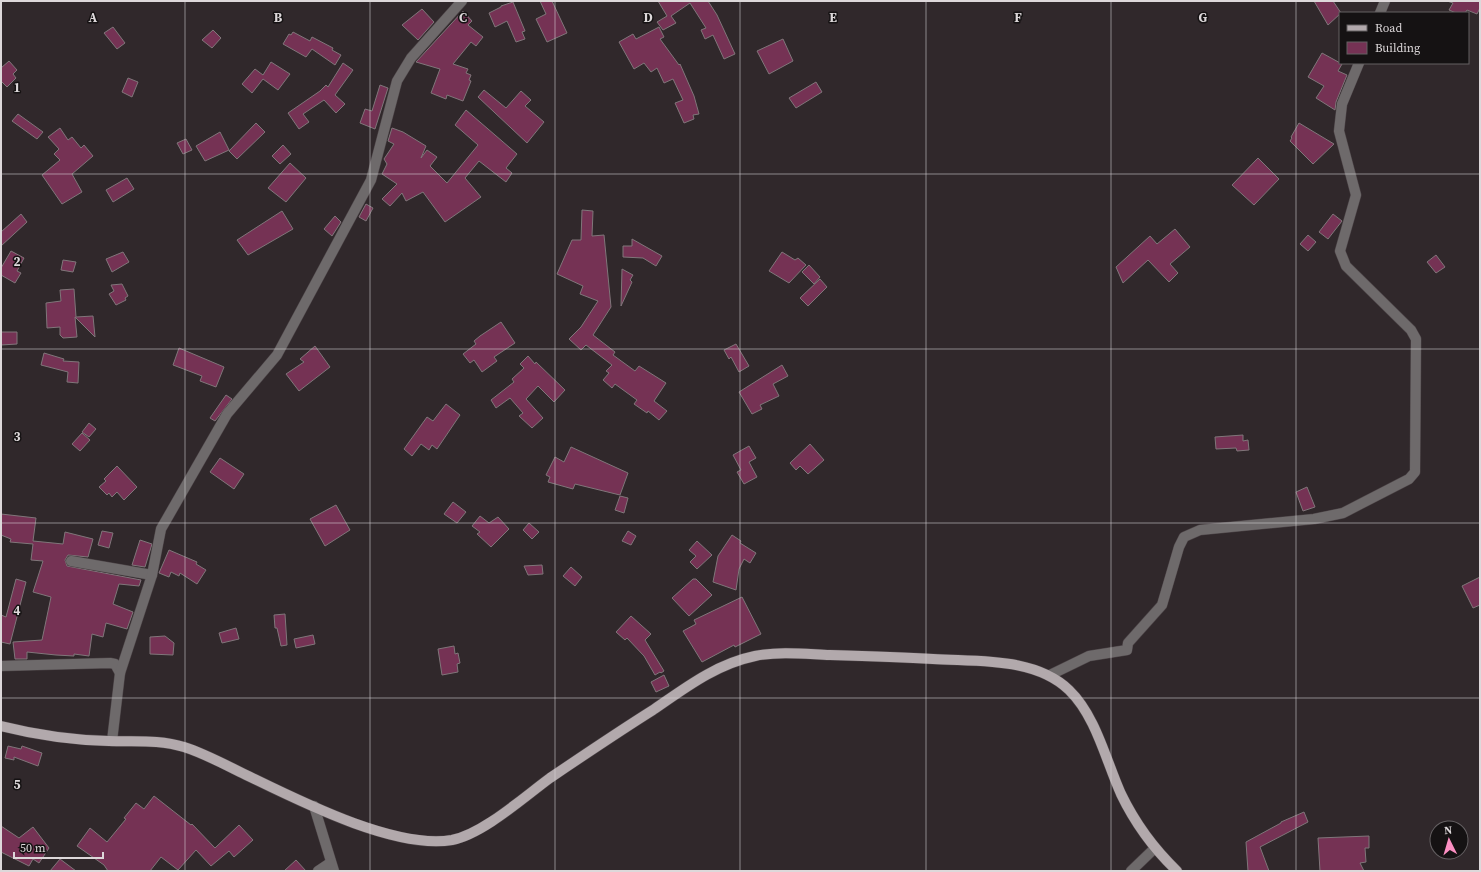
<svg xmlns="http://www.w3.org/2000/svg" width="1481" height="872" viewBox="0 0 1481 872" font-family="'Source Serif 4',serif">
<rect width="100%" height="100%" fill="#30282b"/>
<g fill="#753254" stroke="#80767a">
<polygon points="540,1 552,1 567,33 547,42 536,19 546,14"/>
<polygon points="658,1 708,1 717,15 735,54 724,59 713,35 705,39 701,30 706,28 690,3 671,16 676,23 663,30 657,22 667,16"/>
<polygon points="1314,1 1333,1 1341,13 1328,25"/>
<polygon points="1447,1 1480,1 1480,8 1477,14 1467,10 1465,13 1456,13 1449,10 1453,3"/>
<polygon points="513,2 525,31 522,32 525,39 516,42 507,21 495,27 489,13 501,7 501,6"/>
<polygon points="422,9 434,22 418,40 402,25"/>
<polygon points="463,11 472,21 468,25 483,37 476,46 471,42 453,64 468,69 466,73 471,75 469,80 471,81 463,101 447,95 446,99 431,93 440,69 416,62"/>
<polygon points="113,27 125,43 117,49 104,33"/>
<polygon points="659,27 664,37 660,39 679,65 680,64 694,96 699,114 693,115 694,119 684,123 675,103 683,100 673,79 664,83 657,68 651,72 644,63 634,69 619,42 633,34 636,39"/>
<polygon points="213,30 221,38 212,48 202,40"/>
<polygon points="293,32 310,41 312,37 333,48 332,50 341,55 335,65 312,49 306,57 283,44 289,34 291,35"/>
<polygon points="783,39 793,61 769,74 757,51"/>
<polygon points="1322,53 1342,64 1338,71 1347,75 1336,102 1335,110 1316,98 1324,86 1308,77"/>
<polygon points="9,61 17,70 13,74 16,78 7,87 1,81 1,68"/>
<polygon points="271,62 290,74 278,90 263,79 252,93 242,84 255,69 263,75"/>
<polygon points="343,63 353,70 335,95 345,104 336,113 324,100 303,114 309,122 299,129 288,113 320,91 326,85 328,87"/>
<polygon points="128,78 138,82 132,97 122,92"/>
<polygon points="816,82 822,92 796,108 789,98"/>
<polygon points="380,85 388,88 375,129 360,123 365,109 372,111"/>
<polygon points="484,90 506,108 521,91 531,100 525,106 544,122 527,143 478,97"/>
<polygon points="466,110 517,154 506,168 512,173 506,182 479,161 465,178 481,197 445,222 423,192 406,201 402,193 390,206 382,199 397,184 382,174 387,164 384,159 394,144 388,141 392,128 403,132 426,146 421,158 427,150 437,157 430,166 447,183 478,145 455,125"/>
<polygon points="18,114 43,132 37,139 12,121"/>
<polygon points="256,123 265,132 237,159 229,151"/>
<polygon points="1299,123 1334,144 1313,164 1290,141 1292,138 1291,137"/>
<polygon points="60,128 68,140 72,137 81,148 84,145 93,156 72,174 82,192 62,204 42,175 60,160 54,154 59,149 48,137"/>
<polygon points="220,132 229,150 205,161 196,146"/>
<polygon points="186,139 192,150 183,154 177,143"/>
<polygon points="283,145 291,154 280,164 272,156"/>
<polygon points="1258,158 1279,179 1254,205 1232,185"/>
<polygon points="290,163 306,178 286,202 268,188"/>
<polygon points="127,178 134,189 113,202 106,190"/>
<polygon points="366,204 373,208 366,221 359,217"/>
<polygon points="582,210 593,211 592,236 604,235 611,307 593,335 615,352 613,355 635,371 639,366 666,383 654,401 667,411 659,420 648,411 647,413 634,404 637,400 615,384 612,388 603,380 609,373 606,371 612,365 586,345 581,350 569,339 581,327 598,301 580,294 583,286 557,274 572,240 581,240"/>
<polygon points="282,211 293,229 248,255 237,240"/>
<polygon points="21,214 27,222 1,246 1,232"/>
<polygon points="1333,214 1342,221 1328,239 1319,232"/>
<polygon points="335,216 341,222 332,236 324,229"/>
<polygon points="1175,229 1190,247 1170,264 1178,273 1169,282 1148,260 1123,283 1116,267 1150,236 1157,244"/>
<polygon points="1308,235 1316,242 1308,251 1300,244"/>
<polygon points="632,239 662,256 656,266 643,258 623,257 623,246 632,246"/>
<polygon points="11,251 24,258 17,271 21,273 15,283 1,275 1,268"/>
<polygon points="123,252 129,262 112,272 106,259"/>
<polygon points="782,252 795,260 798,258 806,265 789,283 769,271"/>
<polygon points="1436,255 1445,267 1436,273 1427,262"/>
<polygon points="63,260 76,262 73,272 61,270"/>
<polygon points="809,265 820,277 814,284 802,272"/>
<polygon points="622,269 633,275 630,280 632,282 621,306"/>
<polygon points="820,279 827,287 808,306 800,298"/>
<polygon points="122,284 128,296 125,298 126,300 116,305 109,294 114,291 111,285"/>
<polygon points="74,289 76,317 93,316 95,337 75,317 77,337 63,338 60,335 60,327 47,328 46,303 61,301 60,290"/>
<polygon points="501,322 515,343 494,357 497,361 482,372 474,360 470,363 463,354 476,344 474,341 480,336"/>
<polygon points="1,332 17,332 17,344 1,345"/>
<polygon points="736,344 749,366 739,372 731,357 729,359 724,350"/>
<polygon points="315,346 330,367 299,391 286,374 304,362 300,359"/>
<polygon points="179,348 224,367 216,387 200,381 202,376 173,365"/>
<polygon points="44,353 64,359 63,361 79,362 78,383 67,382 68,372 41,365"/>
<polygon points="528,356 535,364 536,362 565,390 554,402 538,386 526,399 543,418 532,428 519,416 523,413 510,398 496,408 491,400 514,382 512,379 524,368 520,364"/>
<polygon points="782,365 788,376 773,384 779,396 760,405 762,409 752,414 739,392"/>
<polygon points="226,395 232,399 215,421 210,418"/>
<polygon points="446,404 460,415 437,449 432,445 429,450 421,444 412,456 404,449 427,417 433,421"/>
<polygon points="89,423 96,429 89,437 82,432"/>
<polygon points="82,433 90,440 80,451 72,444"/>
<polygon points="1243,435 1243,441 1248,440 1249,450 1237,451 1236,448 1216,449 1215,437"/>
<polygon points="810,444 824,460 808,474 800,466 796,470 790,463"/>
<polygon points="749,446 756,458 749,462 757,477 744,484 737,472 741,470 733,455"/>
<polygon points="571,447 628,473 620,495 575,484 573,489 548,482 550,477 546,475 555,457 564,462"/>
<polygon points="220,458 244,474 234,489 210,472"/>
<polygon points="117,466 137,487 124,500 117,492 112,497 109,493 107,495 99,487 106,481 104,479"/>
<polygon points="1307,487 1315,507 1303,511 1296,492"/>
<polygon points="620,496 628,498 624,513 615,510"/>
<polygon points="453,502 466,512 457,523 444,514"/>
<polygon points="336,505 350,530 325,546 310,519"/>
<polygon points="1,514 36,518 33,541 63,544 65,532 93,539 88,557 68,555 65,560 67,566 141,580 139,586 119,584 113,604 133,612 127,629 106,623 103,637 92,634 89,656 74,654 74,656 56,655 27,652 27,659 15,659 13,642 42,640 51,597 33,592 43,561 31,560 33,544 10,542 11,539 1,535"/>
<polygon points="480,516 489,523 498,517 509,529 491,547 477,534 480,532 472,526"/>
<polygon points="529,523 539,532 532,539 523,530"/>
<polygon points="102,531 113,533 109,548 98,545"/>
<polygon points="628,531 636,536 631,545 622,541"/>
<polygon points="732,535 741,541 740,543 756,553 750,563 744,559 739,569 736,590 713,582 718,556"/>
<polygon points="140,540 152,544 145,567 132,565"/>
<polygon points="697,541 712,555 697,569 690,562 696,556 689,550"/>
<polygon points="169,550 197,562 196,564 206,570 197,584 180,573 179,576 171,572 169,577 159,573"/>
<polygon points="542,565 543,574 528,575 524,566"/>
<polygon points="571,567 582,577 575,586 563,576"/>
<polygon points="1480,577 1480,605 1473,608 1462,586"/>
<polygon points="16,579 26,582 10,644 1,642 1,615 6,617"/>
<polygon points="693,579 696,579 712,595 689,616 672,598"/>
<polygon points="742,597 761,634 735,647 734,645 702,662 683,631 696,624 694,620"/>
<polygon points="285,614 287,645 281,646 277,628 275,628 274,615"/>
<polygon points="631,616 651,634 645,640 664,671 661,673 660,672 655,675 644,656 627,638 625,640 616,632"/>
<polygon points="236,628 239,639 222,643 219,633"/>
<polygon points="313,635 315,644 296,648 294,639"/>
<polygon points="165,636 174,643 173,655 150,654 150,637"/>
<polygon points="454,646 455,654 458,653 460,663 457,664 458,672 442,675 438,649"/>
<polygon points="664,675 669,686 656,692 651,682"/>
<polygon points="8,746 21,749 22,746 42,753 38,766 14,757 14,760 5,758"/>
<polygon points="154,796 191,825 192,824 215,848 239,825 253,840 234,857 229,851 211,866 196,850 178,870 161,857 150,871 108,871 104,865 77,846 90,828 107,842 126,819 124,818 136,803 144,809"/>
<polygon points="1304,812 1308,822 1260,847 1269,871 1248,871 1246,842 1281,823 1281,822"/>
<polygon points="1,826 19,838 33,827 49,848 39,863 33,859 29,866 1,852"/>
<polygon points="1369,836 1369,848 1365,848 1366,862 1360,863 1364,871 1320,871 1318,838"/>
<polygon points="60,859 76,871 50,871"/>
<polygon points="296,860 306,871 284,871"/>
</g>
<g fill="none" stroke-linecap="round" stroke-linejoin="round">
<g stroke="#4c4447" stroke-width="11">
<g id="minor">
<polyline points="1380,13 1385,1"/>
<polyline points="71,561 152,575"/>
<polyline points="1,666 110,663 115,664 120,673"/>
<polyline points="1050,675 1089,656 1127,650 1128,643 1162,605 1179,547 1184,537 1200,530 1314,519 1343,513 1409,479 1415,472 1416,339 1411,330 1346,266 1340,251 1356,195 1339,131 1342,104 1359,63"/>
<polyline points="112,741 120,673 152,575 161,529 227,414 277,355 371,180 397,81 411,58 462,1"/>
<polyline points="314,806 334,871"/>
<polyline points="318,871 330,863"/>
<polyline points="1131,871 1155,848"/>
</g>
</g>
<g stroke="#4c4447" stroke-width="11">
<path id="major" d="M 1,726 C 37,735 72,740 109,741 C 134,742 159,739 184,747 C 203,753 222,763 240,772 C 294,798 393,850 452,840 C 483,834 524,797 550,778 C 584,755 618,732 653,710 C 685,688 716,664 755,656 C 780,651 805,654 830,655 C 864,656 898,657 933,659 C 977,662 1035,657 1069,690 C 1096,716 1106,761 1121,794 C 1135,823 1154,849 1177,871"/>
</g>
<use href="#minor" stroke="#6e6a6b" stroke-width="10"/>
<use href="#major" stroke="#b2a9ac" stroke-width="10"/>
</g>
<path fill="none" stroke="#ddd8da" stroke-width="1" stroke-opacity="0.55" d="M 185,1 L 185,871M 370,1 L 370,871M 555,1 L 555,871M 740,1 L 740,871M 926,1 L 926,871M 1111,1 L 1111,871M 1296,1 L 1296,871M 1,174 L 1480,174M 1,349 L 1480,349M 1,523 L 1480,523M 1,698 L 1480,698"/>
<g font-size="13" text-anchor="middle" font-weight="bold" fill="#ddd8da" stroke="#151213" stroke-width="3" stroke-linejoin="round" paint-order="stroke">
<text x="93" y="22">A</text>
<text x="278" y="22">B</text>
<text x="463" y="22">C</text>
<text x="648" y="22">D</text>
<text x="833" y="22">E</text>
<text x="1018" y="22">F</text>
<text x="1203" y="22">G</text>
<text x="17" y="92">1</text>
<text x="17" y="266">2</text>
<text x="17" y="441">3</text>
<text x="17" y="615">4</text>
<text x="17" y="789">5</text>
</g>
<rect width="1481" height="872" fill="none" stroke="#ddd8da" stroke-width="4"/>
<rect x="1339" y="12" width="130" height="52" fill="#151213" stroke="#656163"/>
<rect x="1347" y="25" width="20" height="6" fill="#b2a9ac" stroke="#656163"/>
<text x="1375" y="32" font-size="12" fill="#ddd8da">Road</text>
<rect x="1347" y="42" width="20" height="12" fill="#753254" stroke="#656163"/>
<text x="1375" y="52" font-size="12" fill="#ddd8da">Building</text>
<g transform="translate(1449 840) rotate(355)"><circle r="19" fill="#151213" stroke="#656163"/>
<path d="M0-3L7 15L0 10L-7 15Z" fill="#fc8fc2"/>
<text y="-6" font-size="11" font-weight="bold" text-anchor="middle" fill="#ddd8da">N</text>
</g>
<path d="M14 852v6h89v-6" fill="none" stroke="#ddd8da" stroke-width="2"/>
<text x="20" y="852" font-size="12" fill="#ddd8da" stroke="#151213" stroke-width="3" paint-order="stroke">50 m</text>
</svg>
